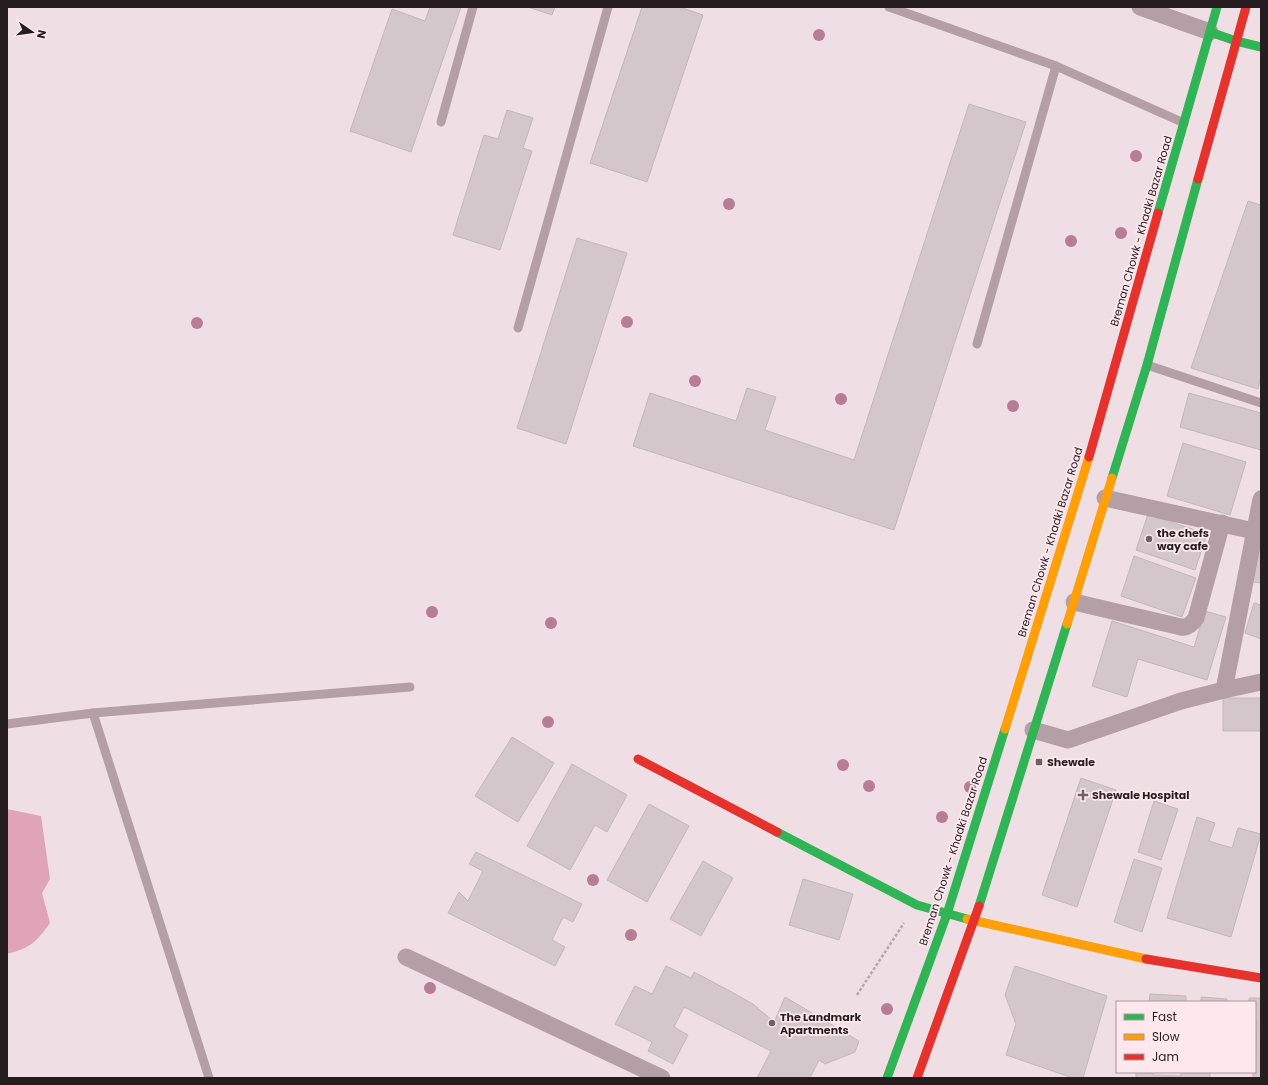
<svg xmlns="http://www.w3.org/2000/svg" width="1268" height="1085" viewBox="0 0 1268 1085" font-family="Poppins,sans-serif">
<rect width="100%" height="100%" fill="#efdfe4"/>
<path fill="#dfa4b7" d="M 7,809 L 41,816 L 50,879 L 42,893 L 50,923 C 36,942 31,948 7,954 Z"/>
<g fill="#d4c7cb" stroke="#c3b7bb">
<polygon points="430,7 461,7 411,152 350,131 392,9 425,21"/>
<polygon points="528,7 555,7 552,15"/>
<polygon points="642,7 680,7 703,15 647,182 590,163"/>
<polygon points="969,104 1026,122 894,530 633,446 650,393 736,421 747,388 776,397 765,430 854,460"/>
<polygon points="507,110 533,118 523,148 532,151 500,250 453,235 484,135 498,139"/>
<polygon points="1248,201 1261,205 1261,375 1258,389 1191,368"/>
<polygon points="577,238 627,253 566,444 517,428"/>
<polygon points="1189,393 1261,413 1261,450 1180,427"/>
<polygon points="1183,443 1246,462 1230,515 1167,496"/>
<polygon points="1148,514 1207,534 1195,570 1136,550"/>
<polygon points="1261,543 1261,583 1252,582"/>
<polygon points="1134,556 1196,578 1182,617 1121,596"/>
<polygon points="1254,603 1261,605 1261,639 1245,633"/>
<polygon points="1205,611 1226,617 1207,680 1138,659 1127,697 1092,686 1112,621 1194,647"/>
<rect x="1223" y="698" width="38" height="33"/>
<polygon points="512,737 554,763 518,822 475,796"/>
<polygon points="572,764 627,795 607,832 595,825 570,870 527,846"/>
<polygon points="1081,778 1116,790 1077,907 1042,895"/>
<polygon points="1154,801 1178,809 1161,860 1138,852"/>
<polygon points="649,804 689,826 647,902 607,880"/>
<polygon points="1197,817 1215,823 1209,841 1232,848 1238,828 1261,834 1231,937 1167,918"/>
<polygon points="476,852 582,904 573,922 563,917 552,940 565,947 555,966 448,913 459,892 468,901 483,871 469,864"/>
<polygon points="1134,859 1162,868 1142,932 1114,922"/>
<polygon points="703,861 733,878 701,936 670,919"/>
<polygon points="803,879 853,894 839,940 789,925"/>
<polygon points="666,966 691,978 694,972 728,990 753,1004 774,1022 785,997 859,1041 855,1052 825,1064 819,1060 810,1078 757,1078 771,1051 684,1007 674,1027 688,1035 673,1064 648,1051 652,1042 615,1024 635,986 652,994"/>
<polygon points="1015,966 1107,996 1083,1078 1073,1078 1006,1055 1016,1024 1005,995"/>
<polygon points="1150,994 1186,996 1186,1002 1149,1002"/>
<polygon points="1201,997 1227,999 1227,1002 1201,1002"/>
<polygon points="1249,998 1261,998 1261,1078 1253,1078 1253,1072 1255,1072 1257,1021 1255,1021 1255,1002 1249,1002"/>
<polygon points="1136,1072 1153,1072 1153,1075 1181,1076 1181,1072 1210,1072 1210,1078 1136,1078"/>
</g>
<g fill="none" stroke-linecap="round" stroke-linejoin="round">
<polyline stroke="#b6a7ac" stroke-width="2.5" stroke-dasharray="3 2" stroke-linecap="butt" points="857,995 904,923"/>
<g stroke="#b39fa5" stroke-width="9">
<polyline points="889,7 1056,66 1184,123"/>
<polyline points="441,122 473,7"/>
<polyline points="518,328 608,7"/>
<polyline points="977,344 1056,66"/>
<polyline points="1147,365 1261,403"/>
<polyline points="93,713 209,1078"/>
<polyline points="7,724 93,713 410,687"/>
</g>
<g stroke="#b39fa5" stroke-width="17">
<polyline points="1140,7 1210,32"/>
<polyline points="1105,498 1254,531"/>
<path d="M 1074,602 L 1181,627 C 1188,628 1192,624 1196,618 L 1222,523"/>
<polyline points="1224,690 1261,499"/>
<polyline points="1033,730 1068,740 1181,701 1224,690 1261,682"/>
<polyline points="406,957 662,1078"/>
</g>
<g stroke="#30b455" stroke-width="9">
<polyline points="1210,32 1236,41 1261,47"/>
<polyline points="1158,213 1217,7"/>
<polyline points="1112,478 1147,365 1198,179"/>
<polyline points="777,832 917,905 967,919"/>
<polyline points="979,906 1067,624"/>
<polyline points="887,1078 947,914 1005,729"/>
</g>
<g stroke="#ff9f0a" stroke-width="9">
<polyline points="1067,624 1112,478"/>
<polyline points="1005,729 1089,457"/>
<polyline points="967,919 1146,959"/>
</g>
<g stroke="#e5322d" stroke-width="9">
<polyline points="1198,179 1246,7"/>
<polyline points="1089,457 1158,213"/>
<polyline points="638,759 777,832"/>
<polyline points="1146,959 1261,978"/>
<polyline points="917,1078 979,906"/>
</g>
</g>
<g fill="#b67d94">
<circle cx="819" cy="35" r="6"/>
<circle cx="1136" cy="156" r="6"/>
<circle cx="729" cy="204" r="6"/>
<circle cx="1121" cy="233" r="6"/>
<circle cx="1071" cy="241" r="6"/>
<circle cx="627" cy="322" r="6"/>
<circle cx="197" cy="323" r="6"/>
<circle cx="695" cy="381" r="6"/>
<circle cx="841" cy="399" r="6"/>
<circle cx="1013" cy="406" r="6"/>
<circle cx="432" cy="612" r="6"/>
<circle cx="551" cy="623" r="6"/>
<circle cx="548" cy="722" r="6"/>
<circle cx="843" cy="765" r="6"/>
<circle cx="869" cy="786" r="6"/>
<circle cx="970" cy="787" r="6"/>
<circle cx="942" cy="817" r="6"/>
<circle cx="593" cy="880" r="6"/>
<circle cx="631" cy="935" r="6"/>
<circle cx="430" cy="988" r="6"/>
<circle cx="887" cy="1009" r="6"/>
</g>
<g fill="#6c6165" stroke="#fee8ee" stroke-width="1.5">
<circle cx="1149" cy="539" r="4"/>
<rect x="1035" y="758" width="8" height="8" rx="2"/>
<path d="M1081 789h4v4h4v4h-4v4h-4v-4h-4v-4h4z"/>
<circle cx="772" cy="1023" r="4"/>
</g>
<g text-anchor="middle" stroke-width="3.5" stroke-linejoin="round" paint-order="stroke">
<g font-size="11" fill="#261d20" stroke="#fee8ee">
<text transform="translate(1141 231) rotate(-74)" y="4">Breman Chowk - Khadki Bazar Road</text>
<text transform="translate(1050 542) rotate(-73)" y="4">Breman Chowk - Khadki Bazar Road</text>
<text transform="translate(953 851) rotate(-72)" y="4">Breman Chowk - Khadki Bazar Road</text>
</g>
<g font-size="11" font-weight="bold" fill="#261d20" stroke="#fee8ee" text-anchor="start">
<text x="1157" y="537">the chefs<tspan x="1157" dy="13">way cafe</tspan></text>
<text x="1047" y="766">Shewale</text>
<text x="1092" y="799">Shewale Hospital</text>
<text x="780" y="1021">The Landmark<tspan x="780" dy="13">Apartments</tspan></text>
</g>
</g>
<rect width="1268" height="1085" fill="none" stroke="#261d20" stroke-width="16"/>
<rect x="1116" y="1001" width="140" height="72" fill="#fee8ee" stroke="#a8979c"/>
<rect x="1124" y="1014" width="20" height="6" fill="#30b455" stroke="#a8979c"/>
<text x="1152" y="1021" font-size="12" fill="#261d20">Fast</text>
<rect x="1124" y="1034" width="20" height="6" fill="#ff9f0a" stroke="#a8979c"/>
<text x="1152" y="1041" font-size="12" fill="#261d20">Slow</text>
<rect x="1124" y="1054" width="20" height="6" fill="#e5322d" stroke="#a8979c"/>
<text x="1152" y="1061" font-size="12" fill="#261d20">Jam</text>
<g transform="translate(32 32) rotate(103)" stroke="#fee8ee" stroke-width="3" paint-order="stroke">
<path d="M0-3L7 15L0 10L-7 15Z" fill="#261d20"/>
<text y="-6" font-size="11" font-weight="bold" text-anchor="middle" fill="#261d20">N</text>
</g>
</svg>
